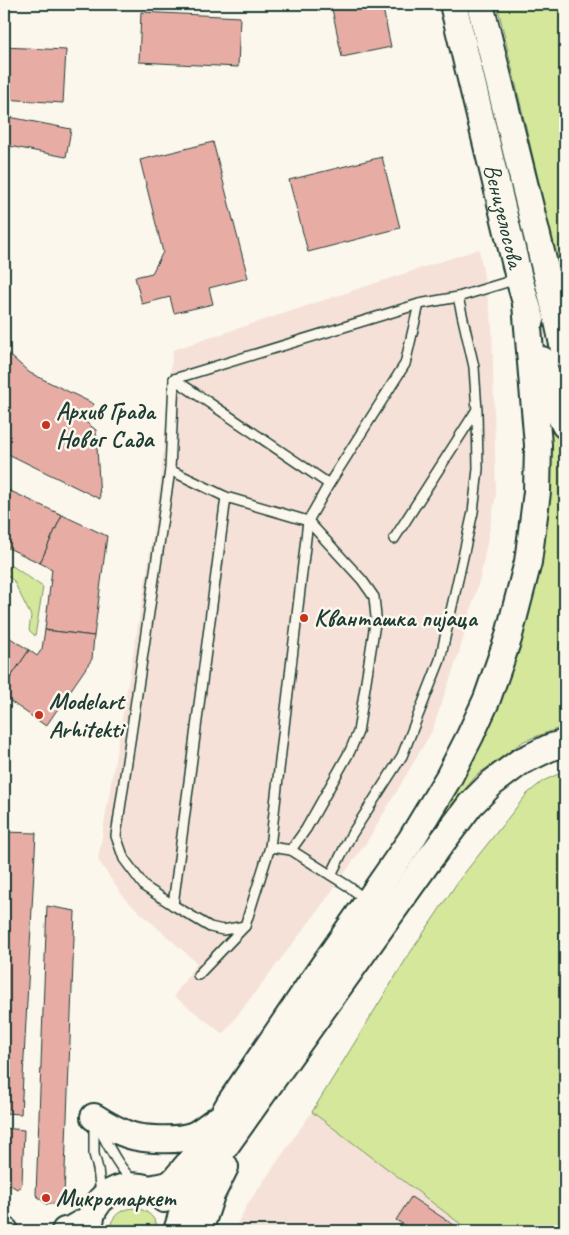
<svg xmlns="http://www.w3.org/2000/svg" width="569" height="1235" viewBox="0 0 569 1235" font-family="Caveat,sans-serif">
<rect width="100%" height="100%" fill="#fbf7ec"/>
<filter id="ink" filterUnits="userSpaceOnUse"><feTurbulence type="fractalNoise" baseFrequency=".02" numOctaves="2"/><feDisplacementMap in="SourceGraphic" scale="10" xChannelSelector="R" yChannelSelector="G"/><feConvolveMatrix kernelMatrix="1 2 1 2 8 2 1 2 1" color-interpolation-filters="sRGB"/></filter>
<g filter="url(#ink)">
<g fill="#f5e1d7">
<polygon points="479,249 492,323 496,495 481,574 459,653 432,731 368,840 317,912 223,1034 174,996 197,963 125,899 98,860 145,584 161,479 169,382 173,350"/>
<polygon points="312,1112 485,1231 233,1231 249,1202"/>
</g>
<g fill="#d4e79b" stroke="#7a9268">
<polygon points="497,4 565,4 565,294"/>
<polygon points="548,410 565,442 565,726 524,741 477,775 431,829 496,698"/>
<polygon points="11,565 43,587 35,636 29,630 31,616 13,580 5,574"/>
<polygon points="565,771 565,1231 470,1231 312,1112 408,956 459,880 527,794 543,781"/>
<path d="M 136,1208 C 149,1211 156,1218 158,1231 L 109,1231 C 112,1215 120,1209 136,1208 Z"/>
</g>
<g fill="#e7ada5" stroke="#1f3d34">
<polygon points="331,4 382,4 391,47 342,57"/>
<polygon points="141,12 240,17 238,67 139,62"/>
<polygon points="4,47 66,50 63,103 4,99"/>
<polygon points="4,116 71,129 66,157 4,145"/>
<polygon points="213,142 248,278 209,288 213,304 174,313 170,297 142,304 135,277 152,273 163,252 140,160"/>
<polygon points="382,157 400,228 308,252 289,180"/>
<polygon points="4,350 30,373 94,404 83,420 96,430 100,499 4,452"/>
<polygon points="4,488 62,515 40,563 4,546"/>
<polygon points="62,515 107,536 94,636 45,630 52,569 40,563"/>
<polygon points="45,630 94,636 92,659 46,726 4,697 4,687 29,650 37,656 42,649"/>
<polygon points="4,634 29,650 4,687"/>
<polygon points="4,832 36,833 21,1114 4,1113"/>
<polygon points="47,906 75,911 64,1195 56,1204 46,1204 36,1195"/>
<polygon points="4,1128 24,1130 22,1183 20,1187 17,1189 4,1181"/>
<polygon points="411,1197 463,1231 414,1231 396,1220"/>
</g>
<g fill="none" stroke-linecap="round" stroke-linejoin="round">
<g stroke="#1f3d34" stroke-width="12">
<g id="lane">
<polyline points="174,379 329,484"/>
<polyline points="170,470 116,836 124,859 145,887 173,905 210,927 223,930 245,926"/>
<polyline points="394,539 476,411"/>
<polyline points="291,850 306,829 350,751 358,732 376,617 374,597 362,580 308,521 226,497 170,470 174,379 419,304 458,297 517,279"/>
<polyline points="331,875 350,837 402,756 440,660 473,512 478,469 477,411 474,367 458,297"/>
<polyline points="366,900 348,886 291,850 270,847 308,521 329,484 405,364 419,304"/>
<polyline points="173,905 226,497"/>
<polyline points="198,975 245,926 270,847"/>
<polyline points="94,1123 94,1154 98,1169 101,1194"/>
<path d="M 99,1128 C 109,1147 118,1167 134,1182"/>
</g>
</g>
<g stroke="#1f3d34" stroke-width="30">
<g id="secondary">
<path id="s1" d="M 453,4 L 519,278 L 531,320"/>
<polyline points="480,4 558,321 565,354"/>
<path d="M 542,360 C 548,382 554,405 565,425"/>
<path d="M 94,1117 C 105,1124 117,1131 129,1135 C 144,1140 178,1141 192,1136 C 200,1133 208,1126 215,1121"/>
<polyline points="150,1189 169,1185 175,1180 192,1160 222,1117 230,1103 310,985 411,840 449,777 470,736 487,699 508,639 528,562 537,492 538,445 526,304"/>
<polyline points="4,1231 5,1231"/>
<polyline points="65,1231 70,1230 90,1219"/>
<path d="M 89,1231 C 90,1223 90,1216 94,1209 C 108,1184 144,1178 164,1199"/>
<polyline points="177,1231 185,1205 196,1187 428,861 470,805 492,783 520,762 549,748 565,743"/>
<polyline points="199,1231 211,1195 225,1167"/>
</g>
</g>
<use href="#lane" stroke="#fbf7ec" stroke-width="9"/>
<use href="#secondary" stroke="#fbf7ec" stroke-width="26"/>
</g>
</g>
<g fill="#c8321e" stroke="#fbf7ec" stroke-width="2">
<circle cx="46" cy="425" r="5"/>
<circle cx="304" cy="618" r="5"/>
<circle cx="39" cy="715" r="5"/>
<circle cx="46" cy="1198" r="5"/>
</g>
<g text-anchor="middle" stroke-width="5" stroke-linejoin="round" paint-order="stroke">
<g font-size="24" fill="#1f3d34" stroke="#fbf7ec">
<text dy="8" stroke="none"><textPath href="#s1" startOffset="218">Венизелосова</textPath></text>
</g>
<g font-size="24" font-weight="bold" fill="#1f3d34" stroke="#fbf7ec" text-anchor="start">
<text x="56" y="419">Архив Града<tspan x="56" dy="28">Новог Сада</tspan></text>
<text x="314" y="626">Кванташка пијаца</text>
<text x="49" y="709">Modelart<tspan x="49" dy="28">Arhitekti</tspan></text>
<text x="56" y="1206">Микромаркет</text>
</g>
</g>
<rect width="569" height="1235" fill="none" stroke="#fbf7ec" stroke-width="20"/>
<rect x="10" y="10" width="549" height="1215" fill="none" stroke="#1f3d34" stroke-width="2" filter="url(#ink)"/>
</svg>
